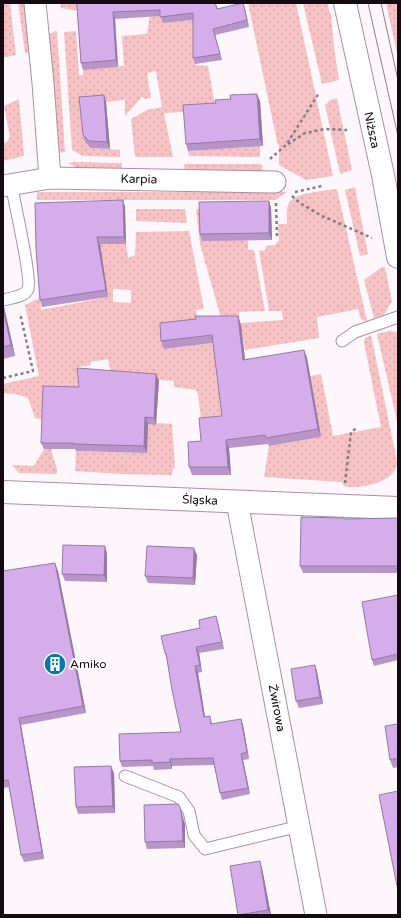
<svg xmlns="http://www.w3.org/2000/svg" width="401" height="918" viewBox="0 0 401 918" font-family="'Varela Round',sans-serif">
<defs>
<pattern id="grass-dots" width="8" height="8" patternUnits="userSpaceOnUse"><rect width="8" height="8" fill="#f7c2c3"/><path d="M2 2h.1M6 6h.1" fill="none" stroke="#d3a5a6" stroke-width="1.8" stroke-linecap="round"/></pattern>
</defs>
<rect width="100%" height="100%" fill="#fdf7fc"/>
<g fill="url(#grass-dots)" fill-rule="evenodd">
<polygon points="3,3 10,3 16,55 3,58"/>
<polygon points="18,3 24,3 30,53 25,53"/>
<polygon points="60,3 77,3 79,11 61,8"/>
<polygon points="248,3 296,3 333,176 306,180 279,165 279,147 277,141"/>
<polygon points="303,3 328,3 329,11 331,14 334,47 339,80 322,84"/>
<polygon points="386,3 398,3 398,57"/>
<polygon points="193,10 195,65 208,66 216,110 164,113 173,157 135,157 131,119 147,110 162,107 156,71 147,73 151,98 145,99 142,97 125,116 125,100 106,102 92,148 120,150 120,157 83,156 72,150 64,32 76,31 79,75 83,75 83,70 124,66 122,36 147,34 150,14 162,13 163,23 193,20"/>
<polygon points="55,31 57,31 65,152 59,153 48,35"/>
<polygon points="337,98 352,170 340,174 325,105 330,100"/>
<polygon points="19,99 24,156 3,161 3,143 7,142 10,137 4,106"/>
<polygon points="260,146 260,157 189,156 188,151"/>
<polygon points="75,162 122,163 122,175 86,173 68,163"/>
<polygon points="184,164 259,164 262,165 263,176 185,175"/>
<polygon points="355,187 368,254 360,256 345,190"/>
<path d="M 337,189 L 367,321 C 359,321 360,315 358,309 L 317,317 L 319,338 L 245,350 L 240,323 L 223,325 L 200,244 L 196,209 L 201,209 L 248,241 L 248,250 L 254,250 L 265,311 L 239,312 L 240,323 L 283,320 L 282,311 L 269,311 L 259,250 L 264,251 L 266,249 L 266,246 L 275,245 L 279,240 L 278,224 L 287,224 C 287,218 286,210 288,205 C 293,192 324,191 337,189 Z"/>
<polygon points="37,192 287,192 275,200 37,200"/>
<polygon points="136,209 185,209 187,223 136,221"/>
<path d="M 189,231 L 204,309 L 196,310 L 199,328 L 164,349 L 215,343 L 225,424 L 202,426 L 198,395 L 196,390 L 174,387 L 174,381 L 130,378 L 112,379 L 108,359 L 90,362 L 91,365 L 78,367 L 81,392 L 45,420 L 35,418 L 28,398 L 16,394 L 3,393 L 3,384 L 39,376 L 25,305 L 40,298 L 41,310 L 108,297 L 84,244 L 126,244 L 128,258 L 135,255 L 136,232 ZM 113,289 L 131,290 L 131,303 L 113,302 Z"/>
<polygon points="382,267 385,267 392,301 384,315 374,318 364,280"/>
<polygon points="390,331 397,332 398,341 398,426 377,334"/>
<path d="M 371,335 L 397,461 C 399,482 359,490 344,486 L 342,482 L 264,477 L 269,446 L 321,437 L 310,376 L 321,374 L 333,436 L 381,427 L 364,343 L 365,338 Z"/>
<polygon points="156,423 172,424 175,468 173,469 172,475 120,474 75,471 76,451 147,453 148,424"/>
<polygon points="44,449 51,449 57,470 57,474 19,473 12,465 34,466"/>
</g>
<g fill="none" stroke-linecap="round" stroke-linejoin="round">
<g stroke="#ab8fa4" stroke-width="13">
<g id="service">
<path d="M 3,300 C 10,298 25,297 28,289 C 32,280 14,199 11,184"/>
<polyline points="342,341 355,332 398,317"/>
<polyline points="125,776 179,797 189,811 194,835 205,849 300,826"/>
</g>
</g>
<g stroke="#ab8fa4" stroke-width="23">
<g id="minor">
<polyline points="35,3 43,83 50,178"/>
<polyline points="3,186 50,178 275,182"/>
<polyline points="237,502 316,915"/>
</g>
</g>
<g stroke="#ab8fa4" stroke-width="24">
<g id="tertiary">
<polyline points="345,3 383,175 398,257"/>
<polyline points="3,492 398,508"/>
</g>
</g>
<g stroke="#837c82" stroke-width="2.5" stroke-dasharray="3 3" stroke-linecap="butt">
<polyline points="288,144 305,133 325,129 347,130"/>
<polyline points="270,159 286,145 319,93"/>
<polyline points="295,192 322,186"/>
<polyline points="292,196 300,203 320,215 372,238"/>
<polyline points="276,203 277,237"/>
<polyline points="3,378 33,371 20,313"/>
<polyline points="345,483 351,432 358,427"/>
</g>
<use href="#service" stroke="#fff" stroke-width="11"/>
<use href="#minor" stroke="#fff" stroke-width="21"/>
<use href="#tertiary" stroke="#fff" stroke-width="22"/>
<g stroke="#888086" stroke-width="1">
<polyline points="368,3 398,136"/>
<polyline points="381,3 398,80"/>
</g>
</g>
<g fill="#b795c9">
<polygon points="216,3 217,8 245,9 249,27 215,35 222,60 195,64 193,58 193,20 163,23 160,16 115,19 118,67 83,70 81,63 77,7"/>
<polygon points="104,95 106,102 110,149 91,148 85,142 83,135"/>
<polygon points="231,99 260,101 263,146 188,151 186,144 216,103"/>
<polygon points="123,200 125,207 126,244 100,244 108,297 42,307 40,300"/>
<polygon points="269,201 271,208 272,240 202,241 200,234"/>
<polygon points="3,303 4,307 15,356 3,359 4,364 3,364"/>
<polygon points="241,325 245,360 304,350 307,358 321,437 269,446 268,444 229,448 231,475 192,475 189,467 201,441 222,416 213,343 164,349 161,341"/>
<polygon points="159,380 156,425 148,424 147,453 76,451 75,449 44,449 41,443 79,387"/>
<polygon points="344,518 344,519 398,518 398,573 303,573 300,566"/>
<polygon points="107,553 107,582 65,581 62,574"/>
<polygon points="197,555 195,585 148,583 145,576"/>
<polygon points="3,571 58,571 86,713 21,725 44,859 24,862 21,855 9,787 3,788"/>
<polygon points="398,595 398,660 374,666 372,660"/>
<polygon points="216,616 218,623 224,649 199,653 202,672 198,673 205,717 210,716 212,724 241,719 243,725 249,759 243,760 250,794 222,800 220,793 214,765 172,766 172,769 154,770 153,766 122,767 120,761 181,732 167,660 165,653"/>
<polygon points="315,665 317,672 323,704 299,708 296,701"/>
<polygon points="398,724 398,767 393,768 390,760"/>
<polygon points="114,773 115,813 78,814 76,807"/>
<polygon points="180,807 182,814 185,825 185,848 147,849 145,842"/>
<polygon points="262,868 271,915 238,915"/>
</g>
<g fill="#9579a4">
<polygon points="243,3 245,9 249,27 247,20"/>
<polygon points="113,12 115,19 118,67 116,60"/>
<polygon points="213,29 215,35 222,60 220,54"/>
<polygon points="257,94 260,101 263,146 260,139"/>
<polygon points="104,95 106,102 110,149 107,142"/>
<polygon points="123,200 125,207 126,244 124,237"/>
<polygon points="269,201 271,208 272,240 269,233"/>
<polygon points="97,237 100,244 108,297 106,290"/>
<polygon points="3,303 4,307 15,356 11,345 3,308"/>
<polygon points="238,316 241,325 246,368 243,360"/>
<polygon points="304,350 307,358 321,437 318,429"/>
<polygon points="156,374 159,380 156,425 154,418"/>
<polygon points="145,417 148,424 147,453 144,446"/>
<polygon points="226,440 229,448 231,475 228,467"/>
<polygon points="105,546 107,553 107,582 104,575"/>
<polygon points="194,548 197,555 195,585 193,578"/>
<polygon points="55,563 58,571 86,713 83,706"/>
<polygon points="216,616 218,623 224,649 222,642"/>
<polygon points="196,647 199,653 202,672 200,665"/>
<polygon points="315,665 317,672 323,704 320,697"/>
<polygon points="195,666 198,673 206,723 204,717"/>
<polygon points="19,718 21,725 44,859 42,852"/>
<polygon points="241,719 243,725 249,759 247,752"/>
<polygon points="241,754 243,760 250,794 248,788"/>
<polygon points="170,759 172,766 172,769 170,762"/>
<polygon points="111,766 114,773 115,813 113,806"/>
<polygon points="180,807 182,814 185,825 185,848 183,841"/>
<polygon points="260,861 262,868 271,915 268,910"/>
</g>
<g fill="#d5adea" stroke="#9579a4">
<polygon points="76,3 215,3 217,9 243,3 247,20 213,29 220,54 193,58 193,13 160,17 160,10 113,12 116,60 81,63 77,7"/>
<polygon points="257,94 260,139 186,144 183,105 216,103 215,100 231,99 230,95"/>
<polygon points="104,95 107,142 89,141 83,135 79,97"/>
<polygon points="123,200 124,237 97,237 106,290 40,300 36,249 35,203"/>
<polygon points="269,201 269,233 200,234 199,202"/>
<polygon points="3,308 11,345 3,347"/>
<polygon points="195,316 238,316 243,360 304,350 318,429 266,438 265,435 226,440 228,467 189,467 188,442 201,441 199,418 222,416 212,335 161,341 160,323 196,319"/>
<polygon points="77,368 156,374 154,418 145,417 144,446 73,444 73,443 41,443 43,386 79,387"/>
<polygon points="301,517 344,518 344,519 398,518 398,566 300,566"/>
<polygon points="63,545 105,546 104,575 62,574"/>
<polygon points="147,546 194,548 193,578 145,576"/>
<polygon points="55,563 83,706 19,718 42,852 21,855 8,780 3,781 3,571"/>
<polygon points="398,595 398,654 372,660 362,602"/>
<polygon points="216,616 222,642 196,647 200,665 195,666 204,717 210,716 211,724 241,719 247,752 241,754 248,788 220,793 213,758 170,759 170,762 152,763 152,760 120,761 119,734 181,732 172,690 166,653 165,653 161,636 200,628 199,620"/>
<polygon points="315,665 320,697 296,701 291,669"/>
<polygon points="398,724 398,758 390,760 385,726"/>
<polygon points="111,766 113,806 76,807 74,767"/>
<polygon points="398,791 398,886 397,886 379,795"/>
<polygon points="178,804 180,807 182,817 183,841 145,842 144,805"/>
<polygon points="260,861 268,910 238,915 230,866"/>
</g>
<defs>
<g id="building-disc" transform="scale(1.15)"><circle r="9.5" fill="#0179a1" stroke="#fff"/><path d="M-4-6H4V6H1V3H-1V6H-4ZM-2.5-4.3h1.7v1.8h-1.7ZM.8-4.3h1.7v1.8H.8ZM-2.5-1h1.7V.8h-1.7ZM.8-1h1.7V.8H.8Z" fill="#fff"/></g>
</defs>
<g fill-rule="evenodd">
<use href="#building-disc" x="55" y="664"/>
</g>
<g text-anchor="middle" stroke-width="4" stroke-linejoin="round" paint-order="stroke">
<g font-size="12" fill="#140b12" stroke="#fff">
<text transform="translate(372 130) rotate(78)" y="4">Niższa</text>
<text transform="translate(139 179) rotate(1)" y="4">Karpia</text>
<text transform="translate(200 500) rotate(2)" y="4">Śląska</text>
<text transform="translate(277 708) rotate(79)" y="4">Żwirowa</text>
</g>
<g font-size="12" fill="#140b12" stroke="#fff" text-anchor="start">
<text x="70" y="668">Amiko</text>
</g>
</g>
<rect width="401" height="918" fill="none" stroke="#140b12" stroke-width="8"/>
</svg>
